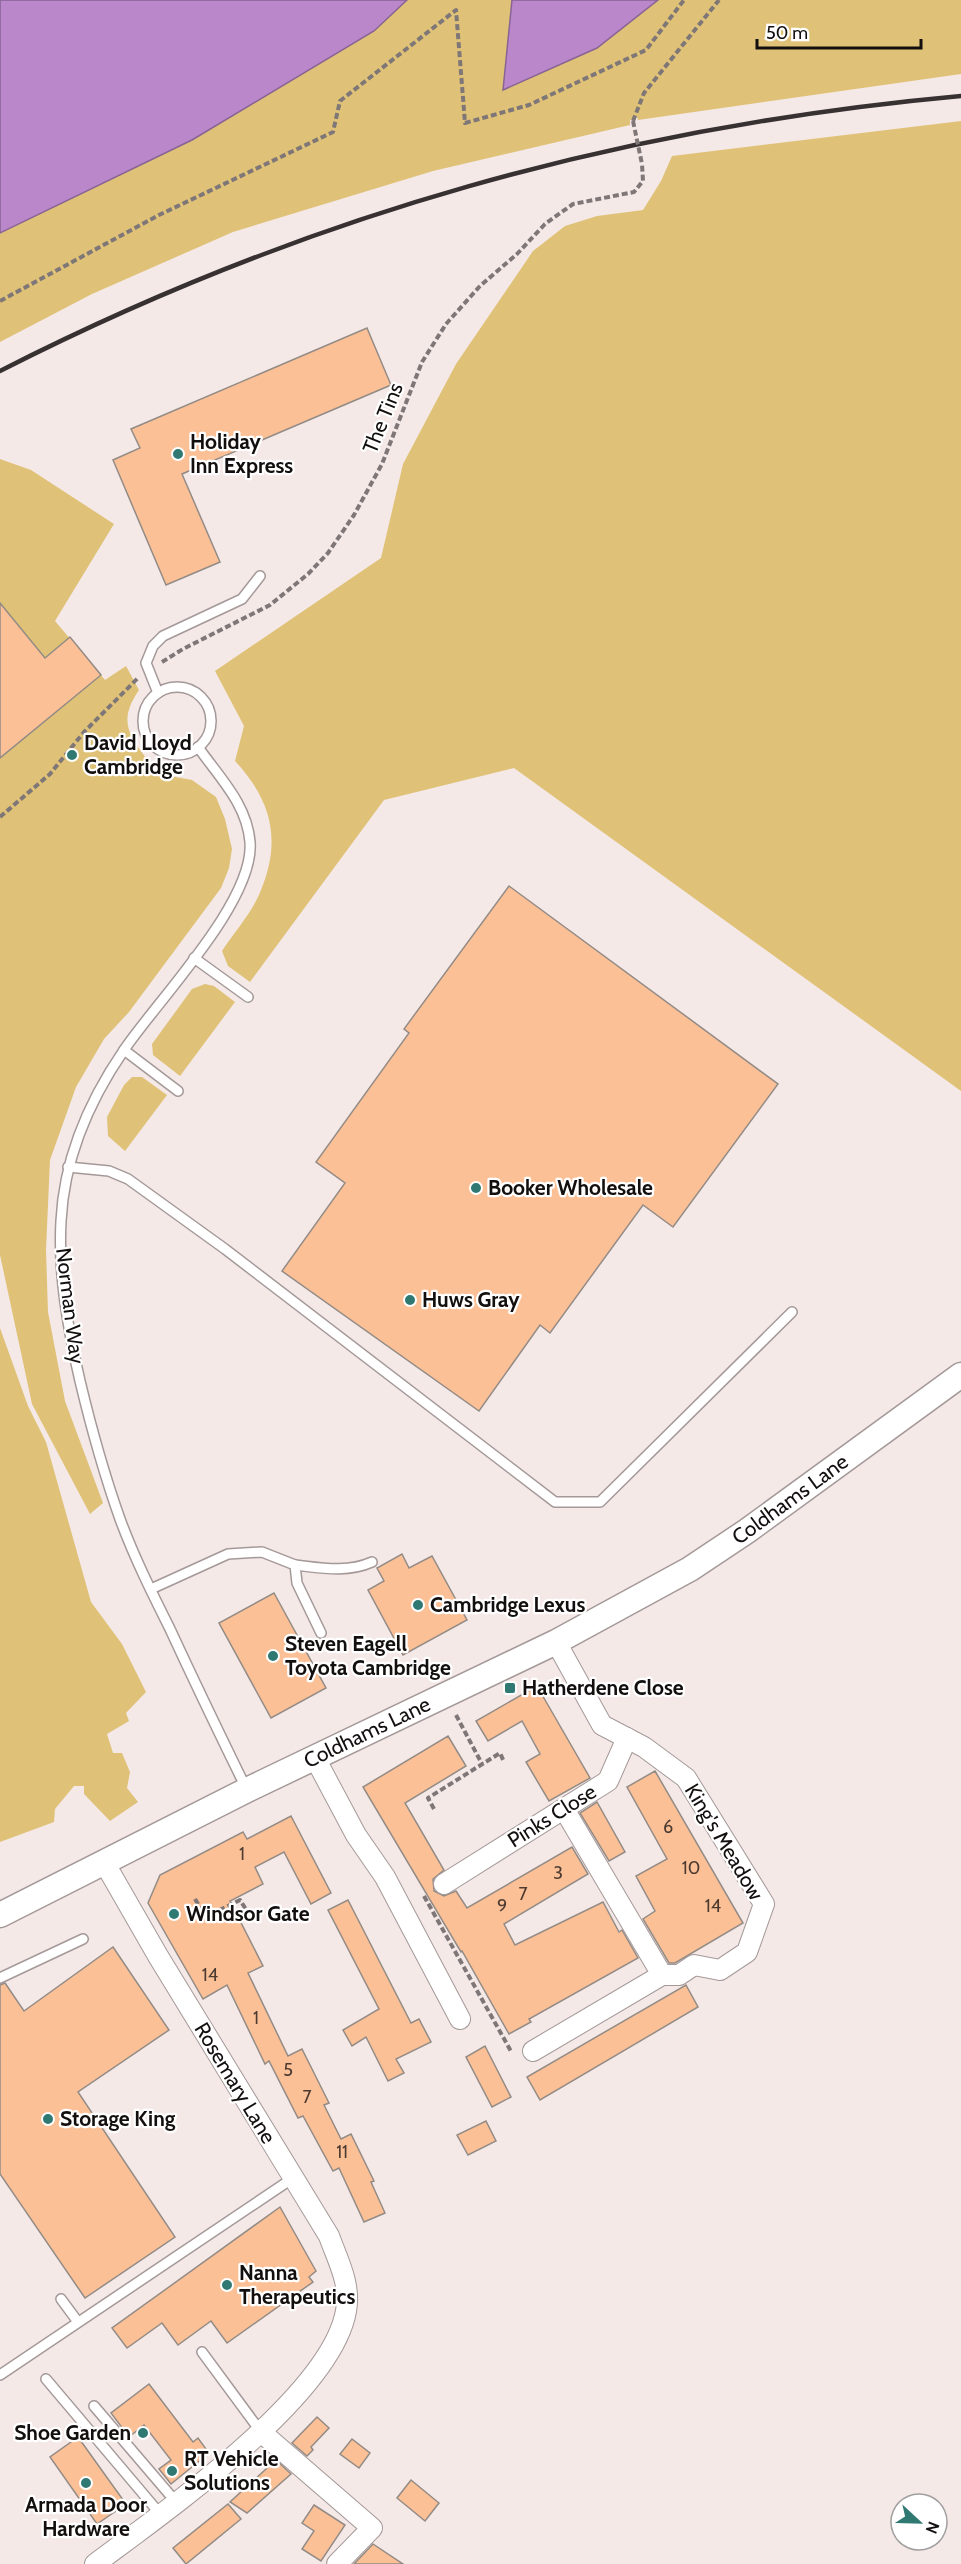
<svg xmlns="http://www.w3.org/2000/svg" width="961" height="2564" viewBox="0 0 961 2564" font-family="Cabin,sans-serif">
<rect width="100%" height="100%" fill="#f5e9e8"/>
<g fill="#dfc277">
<polygon points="407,0 512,0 503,89 597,48 658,0 961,0 961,74 638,120 637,117 630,120 630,125 433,171 233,232 92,294 0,342 0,233 192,140 373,31"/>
<path d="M 961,121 L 961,1091 L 514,768 L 384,800 L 250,982 L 228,966 L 222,951 C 233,934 249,916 258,897 C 282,844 274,803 235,761 L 244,726 L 215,671 L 381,558 L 403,464 L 456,364 L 533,251 L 565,226 L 597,216 L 643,210 L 661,181 L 672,156 Z"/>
<path d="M 0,459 L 31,470 L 114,524 L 55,621 L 105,680 L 126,666 L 139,690 C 119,719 127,734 147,759 L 142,764 L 165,775 L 192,780 L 216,797 L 225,819 L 232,849 L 229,868 L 221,888 L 129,1012 L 104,1039 L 76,1087 L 50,1160 L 46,1250 L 48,1312 L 65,1401 L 103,1503 L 90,1514 L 32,1404 L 0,1255 Z"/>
<polygon points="205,984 214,986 235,1002 180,1076 153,1055 152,1044 192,989"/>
<polygon points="132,1077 142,1077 167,1095 125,1151 108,1136 107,1117 124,1085"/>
<polygon points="0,1328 28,1406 46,1442 91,1602 122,1644 146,1692 126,1713 129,1721 107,1734 113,1753 122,1753 130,1772 127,1788 138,1802 110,1821 84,1794 84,1786 74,1786 55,1809 54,1822 0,1842"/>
</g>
<g fill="#ba87cb" stroke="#886393" stroke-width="1.5">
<polygon points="0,0 407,0 374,31 192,140 0,233"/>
<polygon points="512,0 658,0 597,48 503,90"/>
</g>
<g fill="#fcc096" stroke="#938b85" stroke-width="1.5">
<polygon points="367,328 391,385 182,474 220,562 166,585 113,460 140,448 131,429"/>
<polygon points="0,603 45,658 70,637 101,675 0,758"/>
<polygon points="509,886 778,1084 673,1227 643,1205 550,1333 540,1325 479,1411 282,1271 345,1183 316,1162 409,1033 404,1029"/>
<polygon points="402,1554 409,1568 432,1556 467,1620 403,1655 368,1590 384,1581 377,1568"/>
<polygon points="274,1593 326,1688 271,1718 219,1623"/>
<polygon points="537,1686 590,1778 549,1801 526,1762 540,1754 522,1721 488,1741 476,1721"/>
<polygon points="448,1736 466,1766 405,1803 444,1870 433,1879 434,1891 444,1896 456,1891 467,1908 572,1847 588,1874 504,1924 515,1945 603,1902 619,1932 622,1930 638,1958 529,2019 531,2022 509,2034 462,1951 461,1952 363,1787"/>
<polygon points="655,1771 743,1923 675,1963 669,1963 643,1919 655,1911 636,1876 667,1859 627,1787"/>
<polygon points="597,1802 625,1852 609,1861 580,1813"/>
<polygon points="291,1816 331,1893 311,1904 284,1852 255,1867 263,1884 230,1901 263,1966 248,1973 288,2056 302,2049 329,2103 324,2105 341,2139 351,2134 374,2181 371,2182 385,2213 364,2222 339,2168 333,2171 303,2116 298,2118 269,2061 265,2064 227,1985 203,1999 148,1903 160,1875 243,1832 247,1839"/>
<polygon points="348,1900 411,2023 419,2019 431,2042 396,2059 404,2073 388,2081 366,2037 352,2046 343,2030 379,2009 328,1910"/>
<polygon points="113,1947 169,2030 78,2092 175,2237 85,2298 0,2174 0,1985 5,1983 24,2011"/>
<polygon points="686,1985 698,2007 540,2100 527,2077"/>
<polygon points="485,2046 511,2097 492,2107 466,2057"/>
<polygon points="486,2121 496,2141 468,2155 457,2135"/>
<polygon points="280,2207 316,2271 309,2277 313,2282 227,2343 211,2321 178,2345 162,2323 127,2348 112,2328"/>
<polygon points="149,2384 193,2442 198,2438 209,2453 171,2484 159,2469 171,2460 144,2425 129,2437 111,2413"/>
<polygon points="317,2417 329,2428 311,2447 313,2450 307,2456 292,2443"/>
<polygon points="78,2437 126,2504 97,2524 50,2457"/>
<polygon points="352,2439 370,2453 359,2468 340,2454"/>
<polygon points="276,2460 291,2474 247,2513 230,2502"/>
<polygon points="411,2480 439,2503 425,2521 397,2498"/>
<polygon points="228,2504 241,2519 186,2564 173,2548"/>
<polygon points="314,2505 345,2525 321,2561 302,2549 314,2531 302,2523"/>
<polygon points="373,2544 403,2564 354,2564"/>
</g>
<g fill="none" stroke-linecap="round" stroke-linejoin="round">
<g stroke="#a49998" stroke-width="12">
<g id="service">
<circle cx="177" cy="721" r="34"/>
<polyline points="158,693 146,663 153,646 163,636 242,599 260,576"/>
<path d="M 198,747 C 219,777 247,804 250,842 C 255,901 157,1001 124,1050 C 89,1101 64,1159 61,1221 C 58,1274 68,1329 80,1381 C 91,1427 104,1474 120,1519 C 134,1557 152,1593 170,1629 C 195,1683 221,1737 247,1790"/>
<polyline points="194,958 248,997"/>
<polyline points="124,1050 178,1091"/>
<polyline points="68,1167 109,1171 128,1179 225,1249 555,1502 600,1502 792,1312"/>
<path d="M 295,1565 C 322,1568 347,1573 372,1562"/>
<polyline points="151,1589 228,1554 262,1552 295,1565 297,1583 321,1633"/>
<polyline points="0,1978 83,1939"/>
<polyline points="61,2299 78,2322"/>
<polyline points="202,2352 261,2432"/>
<polyline points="0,2375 293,2178"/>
<polyline points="46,2379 161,2515"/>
<polyline points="94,2406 176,2502"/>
</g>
</g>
<g stroke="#a49998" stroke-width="22">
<g id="minor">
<polyline points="556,1642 602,1725 644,1747 686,1778 764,1904 747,1952 720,1970 694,1965 679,1975 662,1975"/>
<polyline points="315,1758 356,1835 385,1877 460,2019"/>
<polyline points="444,1884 608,1781 627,1738"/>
<polyline points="533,2051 662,1975 564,1809"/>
<polyline points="261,2432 372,2528 337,2564"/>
<path d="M 95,2564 C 163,2513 331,2396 346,2311 C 351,2284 338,2261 329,2236 L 158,1956 L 104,1862"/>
</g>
</g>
<g stroke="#a49998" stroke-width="27">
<g id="tertiary">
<path id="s1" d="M 0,1915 L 247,1790 L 556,1642 L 690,1569 L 747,1531 L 961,1375"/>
</g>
</g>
<g stroke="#7f7777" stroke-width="4" stroke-dasharray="6 3" stroke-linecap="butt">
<polyline points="633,121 644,93 719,0"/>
<polyline points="0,301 159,215 333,132 340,101 456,10 465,123 529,105 646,50 684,0"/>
<polyline points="162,662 183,649 270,605 308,574 328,553 354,515 382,464 422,362 446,324 480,286 517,254 545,224 573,204 634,192 643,181 642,164"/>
<polyline points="0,817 50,774 84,732 138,678"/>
<polyline points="456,1715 482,1764"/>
<polyline points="434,1809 428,1798 500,1753 504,1762"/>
<polyline points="424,1896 512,2053"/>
<polyline points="195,1899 206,1917 240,1900 247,1911"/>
</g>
<use href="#service" stroke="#fff" stroke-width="9"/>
<use href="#minor" stroke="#fff" stroke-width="20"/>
<use href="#tertiary" stroke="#fff" stroke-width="24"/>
<path stroke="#373131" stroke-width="4.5" d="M 0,371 C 306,215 620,127 961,96"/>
<polyline stroke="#7f7777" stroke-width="4" stroke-dasharray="6 3" stroke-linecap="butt" points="633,121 642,164"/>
</g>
<g fill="#307872" stroke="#fff" stroke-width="2">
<circle cx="178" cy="454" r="6"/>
<circle cx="72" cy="755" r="6"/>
<circle cx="476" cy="1188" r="6"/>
<circle cx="410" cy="1300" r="6"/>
<circle cx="418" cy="1605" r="6"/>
<circle cx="273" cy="1656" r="6"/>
<rect x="504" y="1682" width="12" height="12" rx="3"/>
<circle cx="174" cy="1914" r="6"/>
<circle cx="48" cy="2119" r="6"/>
<circle cx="227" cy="2285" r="6"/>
<circle cx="143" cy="2433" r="6"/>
<circle cx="172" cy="2471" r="6"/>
<circle cx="86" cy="2483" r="6"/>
</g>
<g text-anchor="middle" stroke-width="4.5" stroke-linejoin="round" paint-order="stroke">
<g font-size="18" fill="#4d3b31">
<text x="668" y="1833">6</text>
<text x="242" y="1860">1</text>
<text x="691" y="1874">10</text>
<text x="558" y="1879">3</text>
<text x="523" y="1900">7</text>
<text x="502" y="1912">9</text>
<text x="713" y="1912">14</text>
<text x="210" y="1981">14</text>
<text x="256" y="2024">1</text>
<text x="288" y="2076">5</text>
<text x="307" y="2103">7</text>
<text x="342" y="2158">11</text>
</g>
<g font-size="21" fill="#130f0f" stroke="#fff">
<text transform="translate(383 418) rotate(-68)" y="7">The Tins</text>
<text transform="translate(70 1306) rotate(83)" y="7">Norman Way</text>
<text dy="7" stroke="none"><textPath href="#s1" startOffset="894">Coldhams Lane</textPath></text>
<text dy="7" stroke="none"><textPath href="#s1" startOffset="410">Coldhams Lane</textPath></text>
<text transform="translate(552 1816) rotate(-32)" y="7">Pinks Close</text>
<text transform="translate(724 1842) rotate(59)" y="7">King's Meadow</text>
<text transform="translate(235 2083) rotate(59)" y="7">Rosemary Lane</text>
</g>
<g font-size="21" font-weight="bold" fill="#130f0f" stroke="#fff" text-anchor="start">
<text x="190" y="449">Holiday<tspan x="190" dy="24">Inn Express</tspan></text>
<text x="84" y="750">David Lloyd<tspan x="84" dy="24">Cambridge</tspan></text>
<text x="488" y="1195">Booker Wholesale</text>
<text x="422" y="1307">Huws Gray</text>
<text x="430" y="1612">Cambridge Lexus</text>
<text x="285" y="1651">Steven Eagell<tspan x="285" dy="24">Toyota Cambridge</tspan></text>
<text x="522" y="1695">Hatherdene Close</text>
<text x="186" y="1921">Windsor Gate</text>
<text x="60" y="2126">Storage King</text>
<text x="239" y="2280">Nanna<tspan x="239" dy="24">Therapeutics</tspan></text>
<text x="131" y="2440" text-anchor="end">Shoe Garden</text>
<text x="184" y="2466">RT Vehicle<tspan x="184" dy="24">Solutions</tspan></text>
<text x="86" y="2512" text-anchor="middle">Armada Door<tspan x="86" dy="24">Hardware</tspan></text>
</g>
</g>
<g transform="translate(919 2522) rotate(112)"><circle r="28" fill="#ffffff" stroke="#a19f9f" stroke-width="1.5"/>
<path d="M0-4.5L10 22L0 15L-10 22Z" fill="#307872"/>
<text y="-9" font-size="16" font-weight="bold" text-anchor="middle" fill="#130f0f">N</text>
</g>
<path d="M757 39v9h164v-9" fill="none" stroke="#130f0f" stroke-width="3"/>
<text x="766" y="39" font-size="18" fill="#130f0f" stroke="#ffffff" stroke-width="4.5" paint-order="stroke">50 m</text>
</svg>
